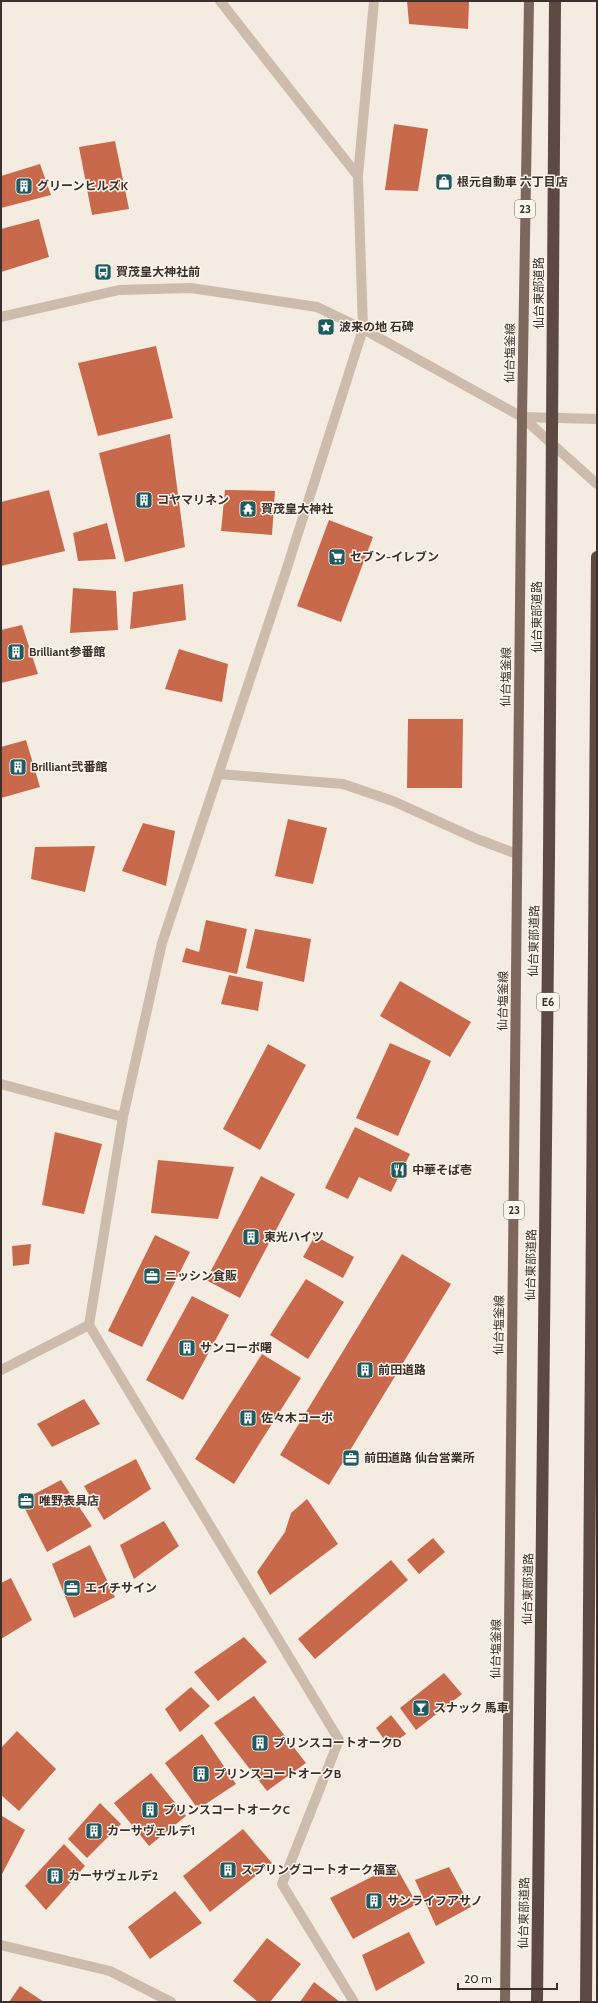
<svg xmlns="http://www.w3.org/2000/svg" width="598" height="2003" viewBox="0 0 598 2003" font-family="Cabin,'Noto Sans JP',sans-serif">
<rect width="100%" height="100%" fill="#f4ebe1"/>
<g fill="#c8694b">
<polygon points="407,1 469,1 468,29 409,24"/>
<polygon points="394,124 428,129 418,191 385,190"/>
<polygon points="115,141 129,209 92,215 79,147"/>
<polygon points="40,164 51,195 1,208 1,176"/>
<polygon points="39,219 49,257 1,272 1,229"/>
<polygon points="156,346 173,418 98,436 78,363"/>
<polygon points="170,434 185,547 125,562 99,453"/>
<polygon points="49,490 65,551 1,566 1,502"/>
<polygon points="225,490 275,491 272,535 221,531"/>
<polygon points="329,520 373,537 341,622 297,606"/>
<polygon points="107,523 116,559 78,561 73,533"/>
<polygon points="183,584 186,620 130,629 133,592"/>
<polygon points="73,588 116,591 118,630 70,633"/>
<polygon points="22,625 38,674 1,683 1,630"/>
<polygon points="179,649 228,664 222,702 165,689"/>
<polygon points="408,719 463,719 462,788 407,788"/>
<polygon points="26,740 40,787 1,798 1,747"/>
<polygon points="288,819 327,828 313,884 275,876"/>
<polygon points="143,823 175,831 166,886 122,871"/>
<polygon points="95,846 85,892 31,879 35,847"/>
<polygon points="206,920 247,929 237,974 182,962 186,948 199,952"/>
<polygon points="255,929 311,939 304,982 246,968"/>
<polygon points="229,975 263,982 258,1011 221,1004"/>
<polygon points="400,981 471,1022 450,1057 380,1016"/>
<polygon points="390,1043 431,1061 398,1136 356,1118"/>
<polygon points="268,1044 306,1065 260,1150 223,1129"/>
<polygon points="355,1127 410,1154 391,1192 359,1177 348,1199 325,1188"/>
<polygon points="55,1132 102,1144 84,1214 42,1205"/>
<polygon points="158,1160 234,1167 218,1219 151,1213"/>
<polygon points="261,1176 295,1194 240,1298 206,1280"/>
<polygon points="155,1235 190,1252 142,1347 108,1331"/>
<polygon points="315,1236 354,1257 343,1278 303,1257"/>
<polygon points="31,1244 29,1264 13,1266 12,1246"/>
<polygon points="402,1254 451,1284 329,1485 280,1455"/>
<polygon points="306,1279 344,1302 308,1359 270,1335"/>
<polygon points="192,1296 229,1315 183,1400 146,1380"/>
<polygon points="262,1354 301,1378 234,1484 195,1459"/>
<polygon points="84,1399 100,1424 52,1447 37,1424"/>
<polygon points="136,1459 151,1489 104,1520 84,1486"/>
<polygon points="61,1480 92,1526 47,1552 21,1501"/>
<polygon points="307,1499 338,1544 270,1595 257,1572 285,1532 291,1513"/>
<polygon points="164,1521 179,1546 134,1579 120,1545"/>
<polygon points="433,1538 445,1552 419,1574 407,1560"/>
<polygon points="90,1545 115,1597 74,1618 52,1564"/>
<polygon points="391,1560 408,1580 315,1659 298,1639"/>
<polygon points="11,1578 32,1620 1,1639 1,1583"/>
<polygon points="244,1637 267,1662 218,1701 194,1672"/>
<polygon points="444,1673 462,1694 416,1730 400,1708"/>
<polygon points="191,1687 210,1706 180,1732 165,1709"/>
<polygon points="254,1696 306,1763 267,1791 214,1723"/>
<polygon points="391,1715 406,1734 389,1746 376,1728"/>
<polygon points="17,1731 56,1769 19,1811 1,1795 1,1748"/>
<polygon points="202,1734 236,1784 198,1809 165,1763"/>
<polygon points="151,1773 186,1816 149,1846 114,1803"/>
<polygon points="100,1803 121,1824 87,1858 68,1839"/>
<polygon points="2,1816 25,1830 1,1876 1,1818"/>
<polygon points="243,1829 272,1863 210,1912 183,1876"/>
<polygon points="64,1844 85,1866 46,1910 25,1886"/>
<polygon points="395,1865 417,1904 353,1939 330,1898"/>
<polygon points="449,1867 471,1907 436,1926 415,1880"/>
<polygon points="175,1891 202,1923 150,1959 128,1927"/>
<polygon points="409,1932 425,1963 376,1991 362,1955"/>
<polygon points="267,1938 301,1964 270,2002 258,2002 233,1981"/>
<polygon points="314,1982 340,2002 300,2002"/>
<polygon points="20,1986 44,2002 9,2002"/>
</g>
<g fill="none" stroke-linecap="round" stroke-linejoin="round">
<g stroke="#cdbbac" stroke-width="10">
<polyline points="220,1 358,176"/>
<polyline points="1,317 119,290 191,288 317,307 363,329 522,417 597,484"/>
<polyline points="522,417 597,419"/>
<polyline points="219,774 343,784 393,801 477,839 517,854"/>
<polyline points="1,1084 123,1117"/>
<polyline points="1,1370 89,1325"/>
<polyline points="1,1945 110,1971 171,2002"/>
<polyline points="354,2002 282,1884 339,1740 89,1325 123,1117 162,943 285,574 363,329 358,176 374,1"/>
</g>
<polyline stroke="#7d675c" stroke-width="10" points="505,2002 522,417 529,1"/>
<polyline stroke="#5c4a42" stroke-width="12" points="586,2002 597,557"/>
<polyline stroke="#5c4a42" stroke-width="12" points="537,2002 549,856 555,1"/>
</g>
<defs>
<g id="shop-square" transform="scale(0.9)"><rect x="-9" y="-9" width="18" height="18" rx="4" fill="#1f5a5e" stroke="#fbf5ee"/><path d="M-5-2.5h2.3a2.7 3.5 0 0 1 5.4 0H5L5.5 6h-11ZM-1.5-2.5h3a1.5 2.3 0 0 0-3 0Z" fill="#fff"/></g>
<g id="building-square" transform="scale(0.9)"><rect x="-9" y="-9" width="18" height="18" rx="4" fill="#1f5a5e" stroke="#fbf5ee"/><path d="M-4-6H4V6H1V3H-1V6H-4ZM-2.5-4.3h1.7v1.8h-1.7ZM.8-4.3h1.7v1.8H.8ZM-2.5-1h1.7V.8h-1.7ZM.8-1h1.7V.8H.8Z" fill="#fff"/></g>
<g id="bus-square" transform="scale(0.9)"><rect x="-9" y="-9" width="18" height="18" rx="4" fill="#1f5a5e" stroke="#fbf5ee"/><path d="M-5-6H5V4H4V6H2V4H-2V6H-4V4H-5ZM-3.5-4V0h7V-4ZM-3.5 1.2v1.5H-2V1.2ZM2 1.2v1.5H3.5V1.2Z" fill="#fff"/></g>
<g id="sight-square" transform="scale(0.9)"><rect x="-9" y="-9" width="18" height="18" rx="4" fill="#1f5a5e" stroke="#fbf5ee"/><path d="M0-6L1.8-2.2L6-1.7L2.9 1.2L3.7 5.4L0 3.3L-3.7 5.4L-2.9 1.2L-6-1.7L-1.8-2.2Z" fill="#fff"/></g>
<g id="temple-square" transform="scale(0.9)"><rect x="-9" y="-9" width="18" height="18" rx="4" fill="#1f5a5e" stroke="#fbf5ee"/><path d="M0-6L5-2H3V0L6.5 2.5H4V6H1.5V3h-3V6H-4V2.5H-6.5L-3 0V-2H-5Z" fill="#fff"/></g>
<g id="supermarket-square" transform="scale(0.9)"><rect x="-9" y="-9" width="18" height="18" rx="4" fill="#1f5a5e" stroke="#fbf5ee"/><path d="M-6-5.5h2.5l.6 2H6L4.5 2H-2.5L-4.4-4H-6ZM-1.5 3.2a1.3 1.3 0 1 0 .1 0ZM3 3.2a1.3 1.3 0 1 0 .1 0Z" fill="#fff"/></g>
<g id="restaurant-square" transform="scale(0.9)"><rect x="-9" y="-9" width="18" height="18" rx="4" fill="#1f5a5e" stroke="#fbf5ee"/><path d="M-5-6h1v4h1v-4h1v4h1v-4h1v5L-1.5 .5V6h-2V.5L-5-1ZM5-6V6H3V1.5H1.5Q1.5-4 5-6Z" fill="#fff"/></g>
<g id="office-square" transform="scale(0.9)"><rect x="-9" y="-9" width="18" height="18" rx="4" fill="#1f5a5e" stroke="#fbf5ee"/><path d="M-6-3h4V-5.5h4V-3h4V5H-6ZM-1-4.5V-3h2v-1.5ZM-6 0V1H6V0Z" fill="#fff"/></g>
<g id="bar-square" transform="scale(0.9)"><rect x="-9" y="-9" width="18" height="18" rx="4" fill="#1f5a5e" stroke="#fbf5ee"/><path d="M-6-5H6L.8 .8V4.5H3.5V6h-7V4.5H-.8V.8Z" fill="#fff"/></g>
</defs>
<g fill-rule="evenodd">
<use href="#shop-square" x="444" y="182"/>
<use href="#building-square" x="24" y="186"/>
<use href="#bus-square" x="103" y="272"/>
<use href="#sight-square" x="326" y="327"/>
<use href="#building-square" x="144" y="500"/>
<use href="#temple-square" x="248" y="509"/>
<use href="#supermarket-square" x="337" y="557"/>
<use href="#building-square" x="16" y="652"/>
<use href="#building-square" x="18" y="767"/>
<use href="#restaurant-square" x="399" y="1170"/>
<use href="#building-square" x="251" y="1237"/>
<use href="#office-square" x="152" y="1276"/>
<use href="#building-square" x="187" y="1348"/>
<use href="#building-square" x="365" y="1370"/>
<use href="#building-square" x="248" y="1418"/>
<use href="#office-square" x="351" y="1458"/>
<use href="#office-square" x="26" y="1501"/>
<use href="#office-square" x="72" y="1588"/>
<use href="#bar-square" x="421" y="1708"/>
<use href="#building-square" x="260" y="1743"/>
<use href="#building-square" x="201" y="1774"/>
<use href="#building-square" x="150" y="1810"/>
<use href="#building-square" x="94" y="1831"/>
<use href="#building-square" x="228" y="1870"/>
<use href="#building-square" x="55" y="1876"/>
<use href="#building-square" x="374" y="1901"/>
</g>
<g text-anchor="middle" stroke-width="3" stroke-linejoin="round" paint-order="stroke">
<g fill="#fbf5ee" stroke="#756b66" stroke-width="1">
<rect x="515" y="200" width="20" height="18" rx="3"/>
<rect x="537" y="993" width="22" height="18" rx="3"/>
<rect x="504" y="1201" width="20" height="18" rx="3"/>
</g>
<g font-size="11" font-weight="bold" fill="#3b302b">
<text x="525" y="213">23</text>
<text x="548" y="1006">E6</text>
<text x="514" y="1214">23</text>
</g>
<g font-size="12" font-weight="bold" fill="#3b302b" stroke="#fbf5ee" text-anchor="start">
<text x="457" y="186">根元自動車 六丁目店</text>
<text x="37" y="190">グリーンヒルズK</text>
<text x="116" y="276">賀茂皇大神社前</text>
<text x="339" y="331">波来の地 石碑</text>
<text x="157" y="504">コヤマリネン</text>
<text x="261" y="513">賀茂皇大神社</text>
<text x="350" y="561">セブン-イレブン</text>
<text x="29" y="656">Brilliant参番館</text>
<text x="31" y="771">Brilliant弐番館</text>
<text x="412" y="1174">中華そば壱</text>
<text x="264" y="1241">東光ハイツ</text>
<text x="165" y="1280">ニッシン食販</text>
<text x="200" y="1352">サンコーポ曙</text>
<text x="378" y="1374">前田道路</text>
<text x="261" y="1422">佐々木コーポ</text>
<text x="364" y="1462">前田道路 仙台営業所</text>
<text x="39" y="1505">唯野表具店</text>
<text x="85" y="1592">エイチサイン</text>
<text x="434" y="1712">スナック 馬車</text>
<text x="273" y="1747">プリンスコートオークD</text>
<text x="214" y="1778">プリンスコートオークB</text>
<text x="163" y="1814">プリンスコートオークC</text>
<text x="107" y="1835">カーサヴェルデ1</text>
<text x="241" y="1874">スプリングコートオーク福室</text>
<text x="68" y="1880">カーサヴェルデ2</text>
<text x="387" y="1905">サンライフアサノ</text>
</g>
<g font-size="12" fill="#3b302b" stroke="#fbf5ee">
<text transform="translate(539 293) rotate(-90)" y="4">仙台東部道路</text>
<text transform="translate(510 353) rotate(-89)" y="4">仙台塩釜線</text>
<text transform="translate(537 617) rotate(-90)" y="4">仙台東部道路</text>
<text transform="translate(506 677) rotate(-89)" y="4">仙台塩釜線</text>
<text transform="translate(534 941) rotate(-89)" y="4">仙台東部道路</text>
<text transform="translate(503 1001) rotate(-89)" y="4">仙台塩釜線</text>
<text transform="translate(531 1265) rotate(-89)" y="4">仙台東部道路</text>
<text transform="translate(499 1325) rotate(-89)" y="4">仙台塩釜線</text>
<text transform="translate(528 1589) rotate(-89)" y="4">仙台東部道路</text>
<text transform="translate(496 1649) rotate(-89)" y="4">仙台塩釜線</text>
<text transform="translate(524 1913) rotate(-89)" y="4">仙台東部道路</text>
</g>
</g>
<rect width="598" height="2003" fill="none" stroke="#3b302b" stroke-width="4"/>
<path d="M458 1983v6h99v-6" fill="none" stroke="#3b302b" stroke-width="2"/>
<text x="464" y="1983" font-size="12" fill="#3b302b" stroke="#fbf5ee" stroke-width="3" paint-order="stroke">20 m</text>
</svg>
